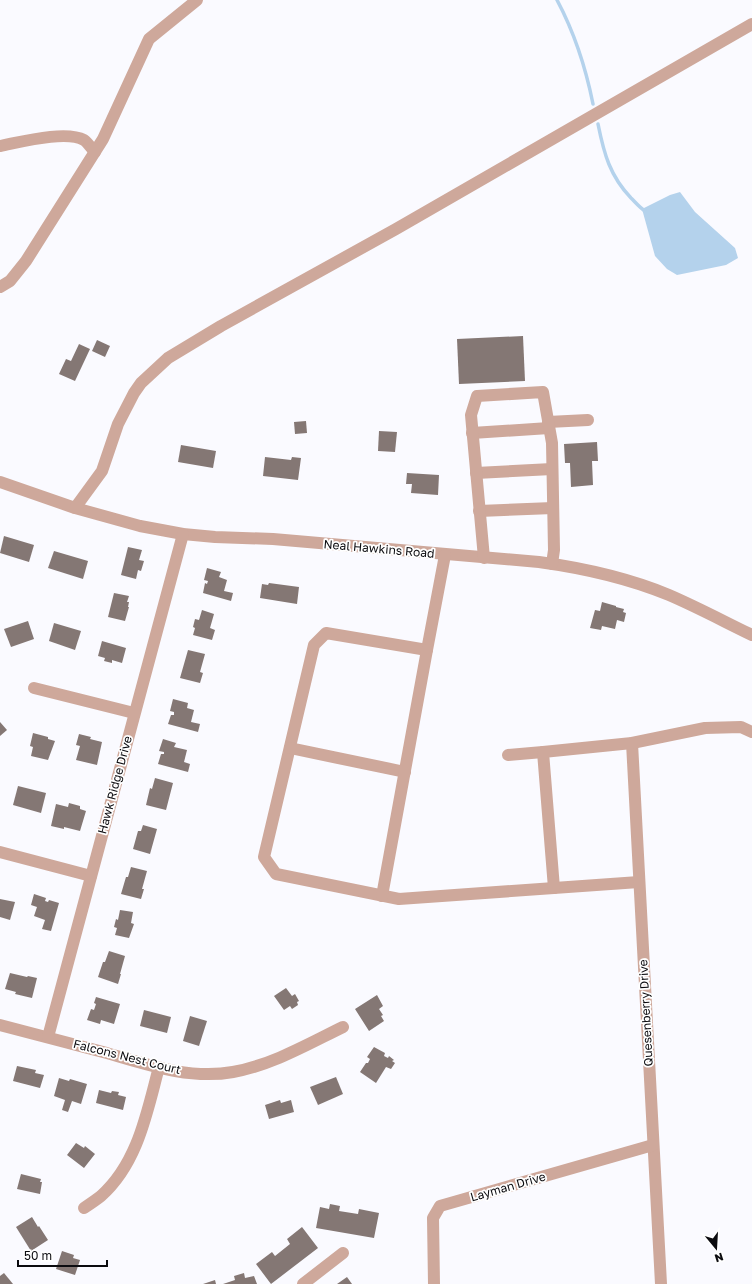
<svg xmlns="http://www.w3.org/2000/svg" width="752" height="1284" viewBox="0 0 752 1284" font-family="'Golos Text',sans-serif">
<rect width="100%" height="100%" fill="#fafaff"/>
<polygon fill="#b4d2ec" points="680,192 695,212 735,248 738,258 726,265 677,275 667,269 655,256 642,209 670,195"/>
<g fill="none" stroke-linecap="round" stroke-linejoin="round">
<g stroke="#b4d2ec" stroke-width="3.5">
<path d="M 557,0 C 574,32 586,69 593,104"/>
<path d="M 598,124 C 604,154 610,176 631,198 C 636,203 640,208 645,211"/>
</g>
</g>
<g fill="#847774">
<polygon points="523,336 525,381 459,384 457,339"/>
<polygon points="97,340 110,346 105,357 92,351"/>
<polygon points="79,344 90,349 75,381 59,374 66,359 71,361"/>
<polygon points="306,421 307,433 295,434 294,422"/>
<polygon points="379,431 397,432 395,452 378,451"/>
<polygon points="597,442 598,461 592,461 593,485 571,487 570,463 565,463 564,444"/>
<polygon points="181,445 216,451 213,468 178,462"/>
<polygon points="265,457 291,460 292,457 301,458 298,480 263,476"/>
<polygon points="407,473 439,475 438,495 411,493 412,484 406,484"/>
<polygon points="4,536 34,545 29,562 0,553"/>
<polygon points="128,547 142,550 139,560 144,561 141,571 138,570 136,579 121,575"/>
<polygon points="54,551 88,561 83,579 48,568"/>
<polygon points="207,568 221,572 219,577 227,580 224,591 233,593 231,601 203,593 205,583 207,584 208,581 204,580"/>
<polygon points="269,583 299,587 297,604 260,598 262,584 268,585"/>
<polygon points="114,593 129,596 127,602 129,602 128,607 129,607 125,621 108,617"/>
<polygon points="602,602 616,606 616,607 624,609 623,612 626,613 624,622 617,620 615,629 602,626 601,630 590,628 595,610 600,611"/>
<polygon points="202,610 214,614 210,628 215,630 212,640 193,635 195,628 193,627 195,619 199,620"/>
<polygon points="28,621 34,639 11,647 4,629"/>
<polygon points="54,623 81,631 75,650 49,641"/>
<polygon points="102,641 126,648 122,663 112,660 112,663 104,661 105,658 98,656"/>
<polygon points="188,650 205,654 200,672 203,673 200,683 180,678"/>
<polygon points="173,699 188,703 187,708 194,710 191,722 200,724 198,732 168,724 171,715 174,715 174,712 170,711"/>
<polygon points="0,722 7,730 0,736"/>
<polygon points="33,733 48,737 48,739 55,741 48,760 31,756 33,747 30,746"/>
<polygon points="79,734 91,737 90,739 102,742 97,765 76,760 80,746 76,745"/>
<polygon points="163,739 176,743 174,747 187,750 184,762 190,764 188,772 158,764 161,754 164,754 164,752 159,751"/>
<polygon points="155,778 173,783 166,810 146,805 150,788 152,789"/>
<polygon points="18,786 46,793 41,813 13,805"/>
<polygon points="69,803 80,806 80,809 86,811 80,831 64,827 64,829 51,826 56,804 68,807"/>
<polygon points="143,825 157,829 150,854 133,849 138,831 141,831"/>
<polygon points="131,867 147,871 142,889 144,889 141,899 121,894 126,877 128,877"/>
<polygon points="34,894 46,898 45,901 48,902 49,900 59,903 51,931 42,929 45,920 34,916 37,907 31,905"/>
<polygon points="0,899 15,902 10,920 0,917"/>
<polygon points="120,910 133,912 131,923 134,924 129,938 115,935 117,928 114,927 116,919 118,920"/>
<polygon points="109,951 125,956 120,974 121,974 118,984 98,977 103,962 105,962"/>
<polygon points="10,973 27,977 28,976 37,978 32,998 15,994 16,992 5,989"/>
<polygon points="286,988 292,996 295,994 299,1001 297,1002 298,1005 292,1009 290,1006 284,1010 274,996"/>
<polygon points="377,995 383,1006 379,1009 383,1015 381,1016 384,1021 369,1031 355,1009"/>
<polygon points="96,997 120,1004 114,1024 101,1020 100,1024 87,1020 91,1009 94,1010 96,1004 94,1003"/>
<polygon points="144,1010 171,1017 167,1033 140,1026"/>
<polygon points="190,1016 207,1021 199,1046 183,1041"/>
<polygon points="374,1047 385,1053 384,1056 388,1058 389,1056 394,1060 392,1061 395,1063 391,1069 386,1067 376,1083 360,1072 366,1063 368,1063 370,1059 367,1057"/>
<polygon points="17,1066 36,1070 35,1073 44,1075 40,1088 13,1081"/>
<polygon points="336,1077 343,1094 318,1105 310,1087"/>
<polygon points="59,1078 69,1081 70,1079 87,1084 81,1104 72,1101 68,1112 62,1110 65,1100 54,1096"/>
<polygon points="99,1090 111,1093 112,1091 119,1092 118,1095 126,1097 123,1110 96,1103"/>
<polygon points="280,1100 281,1103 291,1100 294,1112 269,1119 265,1105"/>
<polygon points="76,1143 84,1148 85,1146 95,1154 84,1168 67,1155"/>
<polygon points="21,1174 41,1179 40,1182 42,1182 40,1194 17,1189"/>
<polygon points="330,1204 340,1206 339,1211 358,1214 359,1209 379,1213 374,1238 316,1228 320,1207 329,1209"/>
<polygon points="32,1217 38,1227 39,1226 48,1240 31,1251 16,1227"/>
<polygon points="302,1227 318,1248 271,1284 256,1264 272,1252 275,1256 290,1244 287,1239"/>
<polygon points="62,1251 74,1255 73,1258 80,1260 75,1275 56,1269"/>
<polygon points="4,1273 13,1284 0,1284 0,1276"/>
<polygon points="244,1273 245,1278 254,1276 257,1284 223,1284 235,1280 234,1276"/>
<polygon points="347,1277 352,1284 337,1284"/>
<polygon points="215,1280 216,1284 203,1284"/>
</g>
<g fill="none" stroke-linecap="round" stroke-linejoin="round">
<g stroke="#cea89b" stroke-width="12">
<path d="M 0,146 C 21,142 66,130 84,140 C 88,143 91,148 95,152"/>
<polyline points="0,287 10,281 26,261 103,139 149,39 197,0"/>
<polyline points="548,422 588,420"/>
<polyline points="472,433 549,428"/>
<polyline points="476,473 552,469"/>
<path d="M 0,482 L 75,508 L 140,526 L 183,534 L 215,537 L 273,539 L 539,562 C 583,568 628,578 669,595 C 697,607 725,622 752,635"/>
<polyline points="75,508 102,471 118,424 134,393 141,383 168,358 221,326 396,229 752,24"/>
<polyline points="479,511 553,508"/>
<polyline points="445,555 427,650 326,633 314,645 264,857 276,874 399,899 639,882"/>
<polyline points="484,558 471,415 477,396 543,392 552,443 554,550 552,564"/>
<polyline points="34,688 134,713"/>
<polyline points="632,743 661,1284"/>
<polyline points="290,748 405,772"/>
<polyline points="508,755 543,752"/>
<polyline points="0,852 91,876"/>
<polyline points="554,888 543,752 632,743 705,728 741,727 752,732"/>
<polyline points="382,896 427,650"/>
<path d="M 0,1025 C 34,1034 68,1043 103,1052 C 145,1064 189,1080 233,1072 C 272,1065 308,1044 343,1027"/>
<polyline points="48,1037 183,534"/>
<path d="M 84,1208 C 90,1204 96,1200 101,1196 C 138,1163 147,1112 159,1067"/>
<polyline points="303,1284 343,1253"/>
<polyline points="434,1284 433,1218 440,1206 653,1145"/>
</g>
</g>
<g text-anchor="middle" stroke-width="3.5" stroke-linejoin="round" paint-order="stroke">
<g font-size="12" fill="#0b0b0f" stroke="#fff">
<text transform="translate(379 549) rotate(5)" y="4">Neal Hawkins Road</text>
<text transform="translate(115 785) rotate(-75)" y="4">Hawk Ridge Drive</text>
<text transform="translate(646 1013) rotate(-93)" y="4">Quesenberry Drive</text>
<text transform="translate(127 1057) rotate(14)" y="4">Falcons Nest Court</text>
<text transform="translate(508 1187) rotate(-16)" y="4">Layman Drive</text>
</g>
</g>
<g transform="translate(716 1248) rotate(162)" stroke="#ffffff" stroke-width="3" paint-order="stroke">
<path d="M0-3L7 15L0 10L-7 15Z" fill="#0b0b0f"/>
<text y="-6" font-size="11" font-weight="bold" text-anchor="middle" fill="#0b0b0f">N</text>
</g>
<path d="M18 1260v6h89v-6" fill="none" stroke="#0b0b0f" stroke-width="2"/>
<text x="24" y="1260" font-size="12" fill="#0b0b0f" stroke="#ffffff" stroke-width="3" paint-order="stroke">50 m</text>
</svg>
